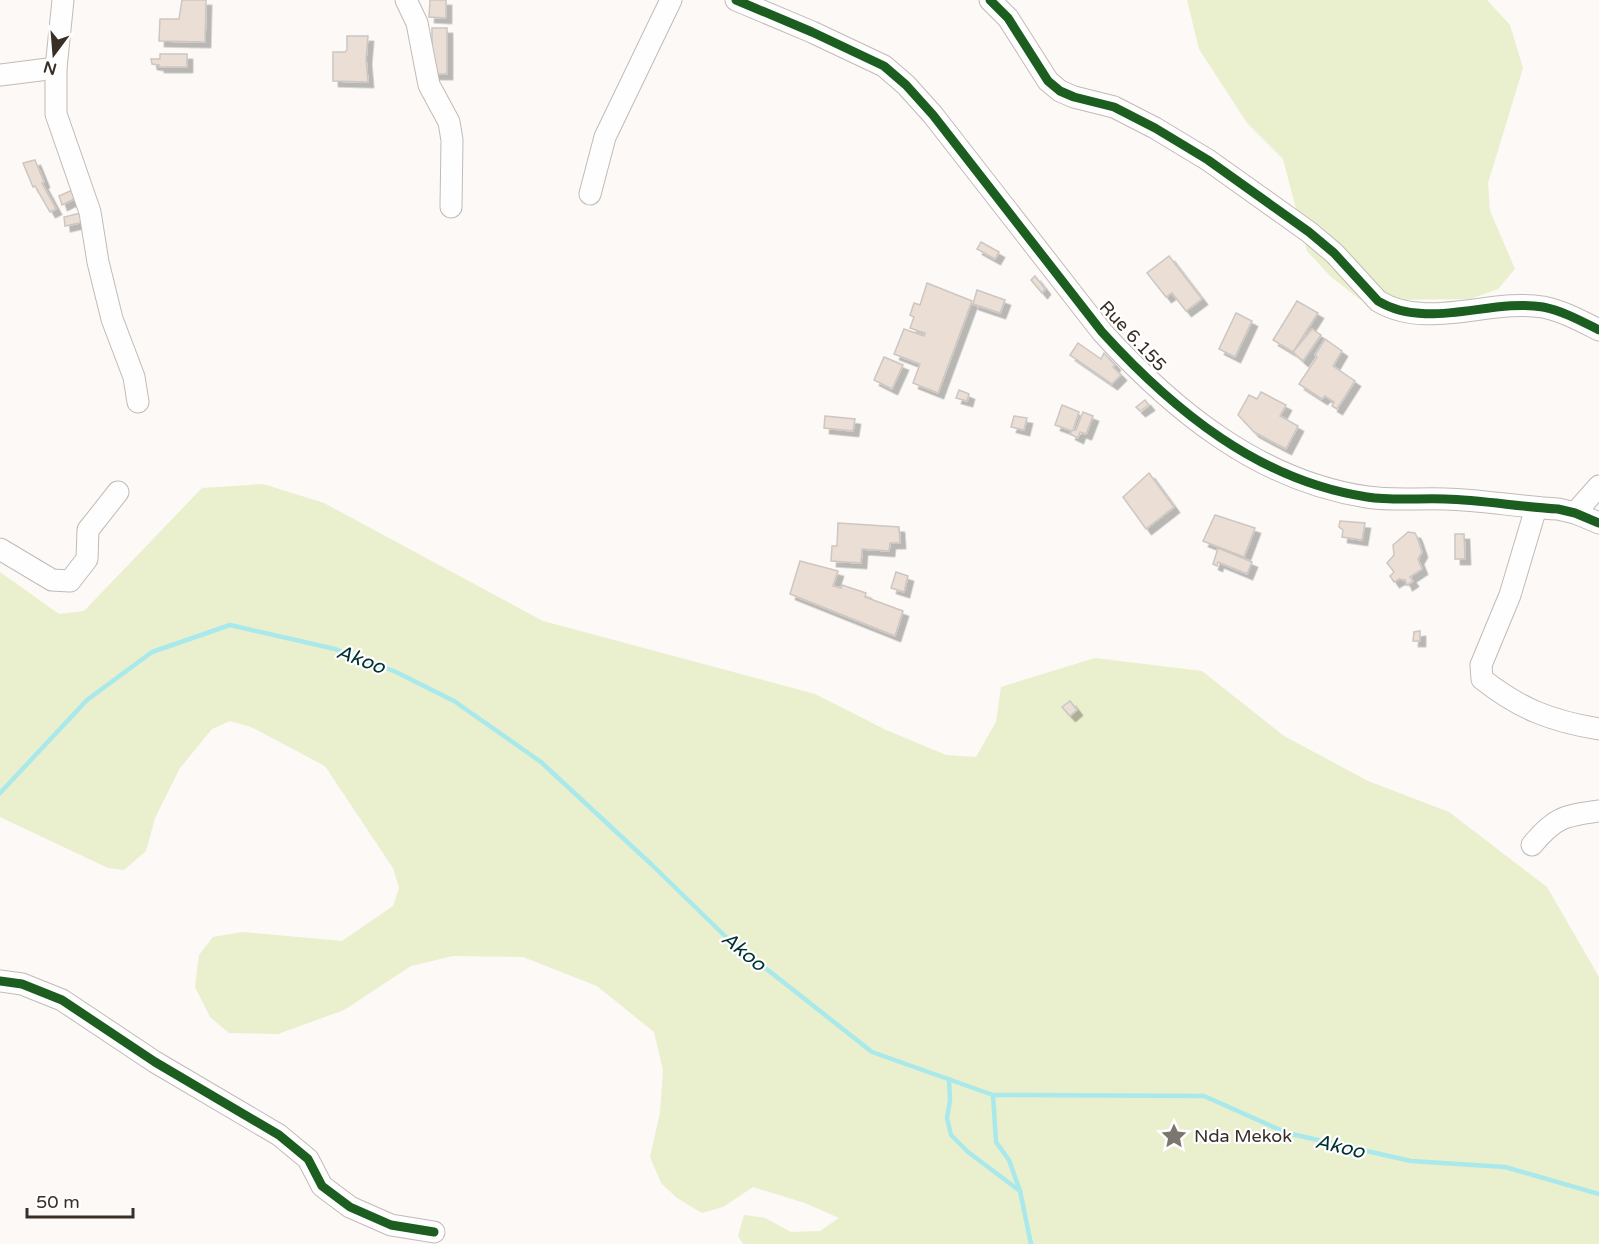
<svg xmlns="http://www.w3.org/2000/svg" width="1599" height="1244" viewBox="0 0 1599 1244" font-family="'Varela Round',sans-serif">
<defs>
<filter id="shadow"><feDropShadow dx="5.5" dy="5.5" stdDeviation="0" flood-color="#0004"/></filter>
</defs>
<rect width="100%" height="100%" fill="#fcf9f6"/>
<g fill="#eaefcd">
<polygon points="1187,0 1487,0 1510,25 1523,68 1488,183 1490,211 1515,269 1498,289 1470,299 1361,300 1331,277 1307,251 1283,159 1247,123 1199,49"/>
<polygon points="263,484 324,503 543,621 815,694 886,730 946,755 976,757 996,722 1001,687 1095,658 1202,671 1284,736 1368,781 1449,812 1547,887 1599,977 1599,1244 743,1244 738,1236 744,1215 765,1218 791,1232 820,1231 839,1218 805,1203 753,1187 723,1207 702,1213 677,1198 661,1183 650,1157 660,1113 663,1070 654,1032 597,986 523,957 453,956 411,966 344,1010 278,1034 229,1033 210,1017 195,987 199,955 213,937 242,932 342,941 393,906 399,888 393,868 325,766 251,727 230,721 212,729 180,768 155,818 146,851 124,870 108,868 0,817 0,572 59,614 84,611 202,488"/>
</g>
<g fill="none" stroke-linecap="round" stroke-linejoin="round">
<g stroke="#a9e9eb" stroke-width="4.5">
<polyline points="0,793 87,700 152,652 230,625 335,649 396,672 454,701 541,762 651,864 726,937 872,1052 993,1095 1204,1096 1287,1133 1411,1161 1505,1167 1599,1194"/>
<polyline points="949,1079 950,1100 947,1118 951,1135 968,1152 1020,1191 1031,1244"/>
<polyline points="993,1095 996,1142 1009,1160 1020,1191"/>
</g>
</g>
<g fill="#ebdfd5" stroke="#cdc6c2" stroke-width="1.5" filter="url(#shadow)">
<polygon points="182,0 206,0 205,42 159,41 160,19 179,19"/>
<polygon points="430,0 446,0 446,18 429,17"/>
<rect x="432" y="28" width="15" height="46"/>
<polygon points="347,36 368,36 366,59 368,82 333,81 333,52 345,52 347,50"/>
<polygon points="160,54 187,54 187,67 159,67 159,65 152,64 151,59 160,59"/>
<polygon points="35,160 44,182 42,183 56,209 50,212 35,186 33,187 23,163"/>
<polygon points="77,188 80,196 62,205 59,196"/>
<polygon points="85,212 84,222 65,226 64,217"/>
<polygon points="981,242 999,252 995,259 977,249"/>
<polygon points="1169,256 1202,299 1186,311 1172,293 1166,297 1147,273"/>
<polygon points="1035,276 1045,289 1042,293 1031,280"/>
<polygon points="927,283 972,301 938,393 913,383 920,364 894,354 904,329 924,336 925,333 910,328 914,317 910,315 914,303 920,305"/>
<polygon points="977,290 1005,300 1000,313 973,304"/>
<polygon points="1297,301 1318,313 1293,352 1273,340"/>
<polygon points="1236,313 1252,321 1235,357 1219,349"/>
<polygon points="1312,329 1321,335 1303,361 1293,352"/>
<polygon points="1325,339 1342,351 1333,366 1355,381 1337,409 1332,406 1334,402 1325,396 1322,399 1299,384 1317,357 1315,355"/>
<polygon points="1078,343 1101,359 1104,353 1115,365 1113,367 1121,375 1112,384 1070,355"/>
<polygon points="884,357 903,365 892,389 874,380"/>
<polygon points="959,390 969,394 967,401 956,398"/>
<polygon points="1261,392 1286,405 1280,416 1298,426 1286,449 1254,432 1238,415 1249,395 1257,399"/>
<polygon points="1145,400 1149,405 1140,411 1136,407"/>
<polygon points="1062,405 1079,412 1073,430 1076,430 1083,412 1093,416 1086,434 1080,432 1078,438 1070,434 1072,431 1055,425"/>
<polygon points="825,416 855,419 853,431 824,428"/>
<polygon points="1014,416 1027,418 1024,430 1011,427"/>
<polygon points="1149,473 1174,507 1146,529 1123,497"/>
<polygon points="1215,515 1255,528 1244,557 1203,541"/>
<polygon points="1340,521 1365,523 1362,540 1342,537 1343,530 1339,527"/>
<polygon points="838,523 899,527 900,543 890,543 889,551 862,549 861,563 831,561 832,546 837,546"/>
<polygon points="1408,532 1415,533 1417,537 1422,552 1418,559 1422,569 1410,577 1413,581 1407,585 1405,580 1399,579 1394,582 1390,576 1394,572 1387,563 1394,555 1393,545"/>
<polygon points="1455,534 1464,534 1465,559 1455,559"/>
<polygon points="1218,548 1252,562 1247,574 1218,562 1217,566 1213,564"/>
<polygon points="800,561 838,571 833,586 841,588 842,585 866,593 865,597 903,611 895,636 790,594"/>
<polygon points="896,572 908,576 904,592 891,588"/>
<polygon points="1420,631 1420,641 1413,641 1414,632"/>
<polygon points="1070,701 1077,710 1070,716 1062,707"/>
</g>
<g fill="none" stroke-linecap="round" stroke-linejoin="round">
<g stroke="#c1bbb6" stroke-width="23">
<g id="minor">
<polyline points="63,0 56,68 56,114 90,212 98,262 112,319 134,377 138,402"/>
<polyline points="406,0 417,23 429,85 449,122 452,140 451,207"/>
<path d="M 736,0 L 812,32 L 884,66 L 906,85 L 933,115 L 1102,332 C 1173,410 1259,481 1367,497 C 1393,501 1419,498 1445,499 C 1483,500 1520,507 1558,509 L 1575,513 L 1599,523"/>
<path d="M 990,0 L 1008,18 L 1048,81 L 1060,91 L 1074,97 L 1114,107 L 1155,128 L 1208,160 L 1309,232 L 1334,253 L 1378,301 C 1427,331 1491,298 1543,307 C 1563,311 1581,321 1599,330"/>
<polyline points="0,75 56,68"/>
<polyline points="590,194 605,137 671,0"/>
<path d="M 1536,508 L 1510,595 L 1481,665 L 1482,679 C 1520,709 1551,721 1599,729"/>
<polyline points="1575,513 1599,486"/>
<polyline points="0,549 52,580 70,581 87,559 88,530 118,492"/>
<path d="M 1532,845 C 1555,817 1564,816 1599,811"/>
<polyline points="0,981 22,984 62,1000 155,1062 279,1135 308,1159 322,1186 350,1207 391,1225 434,1232"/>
</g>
</g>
<use href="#minor" stroke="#fffefe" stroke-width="21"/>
<g stroke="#fff" stroke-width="13">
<g id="cycleway">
<path d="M 736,0 L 812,32 L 884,66 L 906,85 L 933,115 L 1102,332 C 1173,410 1259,481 1367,497 C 1393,501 1419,498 1445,499 C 1483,500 1520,507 1558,509 L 1575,513 L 1599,523"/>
<path d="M 990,0 L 1008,18 L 1048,81 L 1060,91 L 1074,97 L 1114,107 L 1155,128 L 1208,160 L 1309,232 L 1334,253 L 1378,301 C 1427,331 1491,298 1543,307 C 1563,311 1581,321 1599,330"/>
<polyline points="0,981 22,984 62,1000 155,1062 279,1135 308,1159 322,1186 350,1207 391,1225 434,1232"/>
</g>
</g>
<use href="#cycleway" stroke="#1b5e20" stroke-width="9"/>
</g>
<defs>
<g id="sight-bare" transform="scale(2.07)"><path d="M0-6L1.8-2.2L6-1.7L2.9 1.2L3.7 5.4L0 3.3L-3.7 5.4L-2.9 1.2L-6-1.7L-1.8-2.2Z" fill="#7d766f" stroke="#fff" stroke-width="2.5" paint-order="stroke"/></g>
</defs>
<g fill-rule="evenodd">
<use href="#sight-bare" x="1174" y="1136"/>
</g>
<g text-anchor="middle" stroke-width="4.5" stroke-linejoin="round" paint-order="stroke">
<g font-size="18" fill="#392f27" stroke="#fff">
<text transform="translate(1133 336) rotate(47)" y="6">Rue 6.155</text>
</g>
<g font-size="18" fill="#392f27" stroke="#fff" text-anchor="start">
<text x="1194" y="1142">Nda Mekok</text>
</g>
<g font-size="20" font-style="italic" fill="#023133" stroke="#fff">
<text transform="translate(361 659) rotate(20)" y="7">Akoo</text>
<text transform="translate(744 951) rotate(39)" y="7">Akoo</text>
<text transform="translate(1340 1146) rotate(13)" y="7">Akoo</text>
</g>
</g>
<g transform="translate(54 54) rotate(196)" stroke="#ffffff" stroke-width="4.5" paint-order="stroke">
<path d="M0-4.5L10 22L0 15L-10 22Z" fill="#392f27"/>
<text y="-9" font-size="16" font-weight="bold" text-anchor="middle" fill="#392f27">N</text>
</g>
<path d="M27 1208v9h106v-9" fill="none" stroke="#392f27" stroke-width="3"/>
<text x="36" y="1208" font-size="18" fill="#392f27" stroke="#ffffff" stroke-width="4.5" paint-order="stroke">50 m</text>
</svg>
